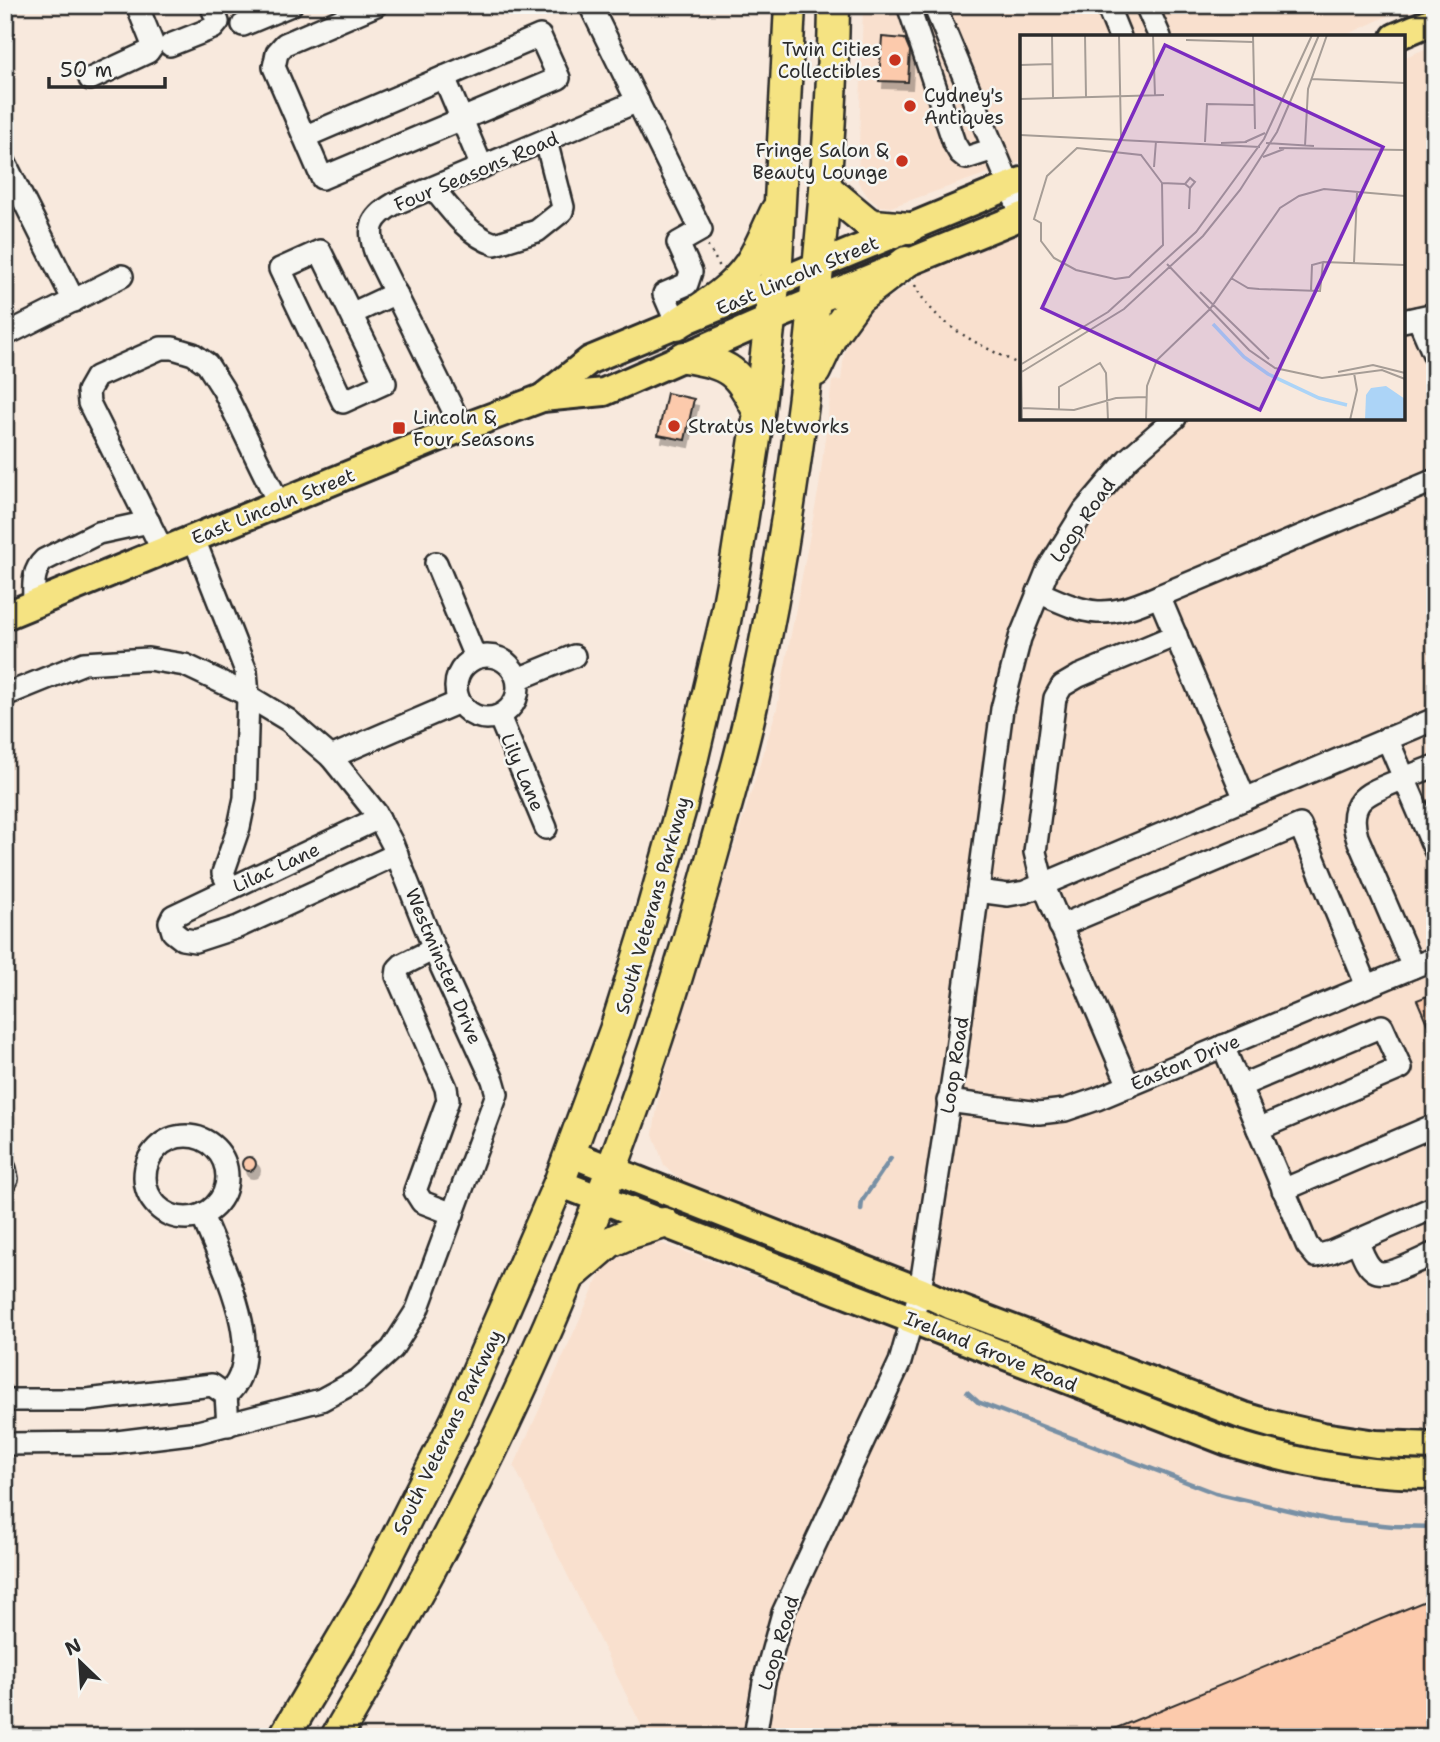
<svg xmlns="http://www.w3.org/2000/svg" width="1440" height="1742" viewBox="0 0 1440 1742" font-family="'Shantell Sans',sans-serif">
<defs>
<filter id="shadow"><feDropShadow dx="4" dy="7" stdDeviation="0" flood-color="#0004"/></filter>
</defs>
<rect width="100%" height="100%" fill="#f8e9dd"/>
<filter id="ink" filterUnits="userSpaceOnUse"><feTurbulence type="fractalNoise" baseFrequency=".0143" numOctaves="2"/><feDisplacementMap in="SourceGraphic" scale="14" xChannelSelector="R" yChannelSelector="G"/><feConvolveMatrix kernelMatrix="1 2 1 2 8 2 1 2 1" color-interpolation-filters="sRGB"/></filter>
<g filter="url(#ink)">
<g fill="#f9e0ce">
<polygon points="863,5 1411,5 1342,37 1022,37 1022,161 891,207 879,206 868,197 858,182"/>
<polygon points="1435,45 1435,1435 1370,1434 1269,1416 688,1188 664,1165 653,1134 660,1089 777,708 819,487 832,381 841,380 844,355 853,331 872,308 918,280 914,273 1022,226 1022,418 1403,418 1403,58"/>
<polygon points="647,1238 1053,1388 1435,1486 1435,1737 647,1737 514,1466 603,1267 622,1251"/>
</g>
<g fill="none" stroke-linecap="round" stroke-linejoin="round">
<g stroke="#7890a5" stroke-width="4.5">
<polyline points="861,1210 862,1201 891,1158"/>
<polyline points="967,1392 978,1402 1215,1493 1330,1520 1393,1526 1435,1527"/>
</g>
</g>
<g fill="#fccaac" stroke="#2b2b2b" stroke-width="2" filter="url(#shadow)">
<polygon points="882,37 905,39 910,51 908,82 879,81"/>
<polygon points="667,393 694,399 685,440 658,435"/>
<polygon points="1435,993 1435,1042 1417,1000"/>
<circle cx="249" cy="1164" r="7"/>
<polygon points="1435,1597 1435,1737 1097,1737 1097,1736"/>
</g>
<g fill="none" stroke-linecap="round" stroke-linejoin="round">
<g stroke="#2b2b2b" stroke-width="26">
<g id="minor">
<polyline points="590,5 701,230 678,243 691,272 687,284 664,294 677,324"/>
<polyline points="908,5 954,143 960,153 966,158 994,149"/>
<polyline points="934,5 1022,216"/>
<polyline points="1107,5 1120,37"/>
<polyline points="1146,5 1160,37"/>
<polyline points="243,25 291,5"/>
<polyline points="170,45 213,28 218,22 211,5"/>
<polyline points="444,77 482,167"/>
<polyline points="90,79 148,52 153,45 137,5"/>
<polyline points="304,137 540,36 559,78 322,178 274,67 277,53 285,44 376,5"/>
<polyline points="5,163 74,301"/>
<path d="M 433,188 C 450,209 468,235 495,244 L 537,231 L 562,211 L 563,207 L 546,141"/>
<polyline points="351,314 385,383 343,402 280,269 320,251 351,314 396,293"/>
<polyline points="1418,318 1435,357"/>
<polyline points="1403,321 1435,314"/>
<polyline points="5,335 122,276"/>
<path d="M 462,428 L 376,254 C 367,229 370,218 394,204 L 638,101"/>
<polyline points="194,539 246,671 248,696 245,798 239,827 223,873 230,888"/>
<polyline points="163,551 89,403 88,391 96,377 161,348 173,348 193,354 207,364 223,389 279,504"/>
<polyline points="436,563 475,657"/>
<polyline points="1159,596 1435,480"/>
<path d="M 34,604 C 34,588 31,572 44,560 L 98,533 L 149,522"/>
<circle cx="487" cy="687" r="31"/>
<polyline points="518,679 574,656"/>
<polyline points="5,695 84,663 148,659 185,665 238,690 288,720 331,757 376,813 392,843 441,966 493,1080 497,1094 417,1310 392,1349 358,1380 321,1400 198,1432 109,1443 5,1444"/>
<polyline points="499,716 546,828"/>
<polyline points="1387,738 1404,778 1435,766"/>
<polyline points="331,757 459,702"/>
<polyline points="1245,799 1435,719"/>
<polyline points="379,818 173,916 170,922 173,932 182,939 195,941 238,927 397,854"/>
<path d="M 978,891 L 1008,895 L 1025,892 L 1245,799 L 1159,596 C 1104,620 1091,616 1038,592"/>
<polyline points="1060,926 1300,825 1367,986"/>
<polyline points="434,949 402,965 398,969 397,976 446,1088 448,1100 415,1191 422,1202 453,1214"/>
<path d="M 1413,967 L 1357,837 C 1345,796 1373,792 1404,778 L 1435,850"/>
<polyline points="1223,1046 1307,1245 1316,1256 1331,1252 1435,1207"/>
<polyline points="1129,1086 1043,884 1035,852 1055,698 1062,686 1079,676 1176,635"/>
<polyline points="1240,1086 1382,1026 1401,1068 1258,1129"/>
<polyline points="948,1101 1039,1113 1065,1110 1097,1099 1435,958"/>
<circle cx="186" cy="1177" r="41"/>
<polyline points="5,1169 7,1179 5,1182"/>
<polyline points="1283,1190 1435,1125"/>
<path d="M 202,1215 C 219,1259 272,1357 226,1395"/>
<path d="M 1357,1241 C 1362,1251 1365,1265 1375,1271 C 1387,1278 1421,1259 1435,1253"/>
<polyline points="5,1400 87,1400 212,1385 226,1395 228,1425"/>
<polyline points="755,1737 764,1682 783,1613 900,1362 920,1291 955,1064 1002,709 1020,638 1048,569 1084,511 1128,459 1175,418"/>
</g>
</g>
<g stroke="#2b2b2b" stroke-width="32">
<g id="major">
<polyline points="1395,37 1435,20"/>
<polyline points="542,398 590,360 1022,181"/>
<polyline points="5,616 462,428 542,398 604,392 770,319 1022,216"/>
<polyline points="569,1153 920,1291 950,1305 1244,1416 1271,1424 1323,1436 1376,1444 1435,1446"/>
<path d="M 559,1183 L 1228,1442 C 1296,1463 1364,1475 1435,1475"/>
</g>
</g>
<g stroke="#2b2b2b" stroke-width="35">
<g id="highway">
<polyline points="826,188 867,222 874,225 909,228"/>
<path d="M 677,324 C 703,307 731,291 749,265 C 760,249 767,229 776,211"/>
<path d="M 684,357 C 731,364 738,371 759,413"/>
<polyline points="815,371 832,335 859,298 906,262"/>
<polyline points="574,1273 610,1242 628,1234 664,1223"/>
<polyline points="284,1737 369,1593 457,1418 559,1183 615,1030 644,938 681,808 725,621 736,561 759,413 777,261 790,5"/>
<path d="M 336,1737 C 404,1621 469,1503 524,1381 C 603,1208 665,1029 715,846 C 728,799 742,752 752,705 C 783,564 803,422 817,279 C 826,188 833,97 834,5"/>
</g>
</g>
<g stroke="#2b2b2b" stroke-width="2.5" stroke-dasharray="2 5" stroke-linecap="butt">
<polyline points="708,246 720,267"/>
<path d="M 915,285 C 936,328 982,345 1022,366"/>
</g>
<use href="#minor" stroke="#f6f6f2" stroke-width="21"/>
<use href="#major" stroke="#f5e382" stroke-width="26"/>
<use href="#highway" stroke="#f5e382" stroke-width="30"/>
</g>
</g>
<g fill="#c8321e" stroke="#f6f6f2" stroke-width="2.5">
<circle cx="895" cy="60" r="7"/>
<circle cx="910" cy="106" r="7"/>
<circle cx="902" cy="161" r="7"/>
<circle cx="674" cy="426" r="7"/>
<rect x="392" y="421" width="14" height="14" rx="3.5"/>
</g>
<g text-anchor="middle" stroke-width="5" stroke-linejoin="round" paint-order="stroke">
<g font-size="19" fill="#2b2b2b" stroke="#f6f6f2" text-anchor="start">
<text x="881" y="56" text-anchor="end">Twin Cities<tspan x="881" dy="22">Collectibles</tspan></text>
<text x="924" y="102">Cydney's<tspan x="924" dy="22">Antiques</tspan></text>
<text x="888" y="157" text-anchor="end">Fringe Salon &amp;<tspan x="888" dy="22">Beauty Lounge</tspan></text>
<text x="413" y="424">Lincoln &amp;<tspan x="413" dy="22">Four Seasons</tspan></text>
<text x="688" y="433">Stratus Networks</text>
</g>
<g font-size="19" fill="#2b2b2b" stroke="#f6f6f2">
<text transform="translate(476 171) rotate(-23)" y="7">Four Seasons Road</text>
<text transform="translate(797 275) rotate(-23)" y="7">East Lincoln Street</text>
<text transform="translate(273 506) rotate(-22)" y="7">East Lincoln Street</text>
<text transform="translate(1082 520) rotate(-55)" y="7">Loop Road</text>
<text transform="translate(523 772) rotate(67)" y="7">Lily Lane</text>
<text transform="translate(276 867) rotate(-25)" y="7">Lilac Lane</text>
<text transform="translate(652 905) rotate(-74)" y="7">South Veterans Parkway</text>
<text transform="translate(444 966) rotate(67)" y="7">Westminster Drive</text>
<text transform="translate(1185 1062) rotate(-23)" y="7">Easton Drive</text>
<text transform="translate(954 1065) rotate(-81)" y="7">Loop Road</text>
<text transform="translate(991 1351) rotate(22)" y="7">Ireland Grove Road</text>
<text transform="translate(447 1432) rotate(-64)" y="7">South Veterans Parkway</text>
<text transform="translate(778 1643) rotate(-73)" y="7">Loop Road</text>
</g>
</g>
<g transform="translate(1020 35)">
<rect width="385" height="385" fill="#f8e9dd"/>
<path d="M 366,351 L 385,364 L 385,385 L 345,385 L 346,360 L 351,353 Z" fill="#acd4f7"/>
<path fill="none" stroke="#acd4f7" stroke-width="3.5" d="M 193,289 L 224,322 L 248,339 L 299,363 L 327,370"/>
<path fill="none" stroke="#a69d96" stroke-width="2" d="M 32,0 L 33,63M 65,0 L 66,62M 99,0 L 101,103M 133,0 L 135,61M 233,0 L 235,94M 166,5 L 233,7M 0,30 L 33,29M 291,44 L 385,48M 0,64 L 144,60M 0,100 L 240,112M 185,107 L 187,69 L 234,70M 225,107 L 245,98M 201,108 L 227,107M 246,108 L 294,111M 285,111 L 288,54 L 307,0M 57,113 L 121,120 L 142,148 L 143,210 L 109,242 L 95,244 L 56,235 L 34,223 L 21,206 L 21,188 L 14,184 L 27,141 ZM 259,113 L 385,115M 243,122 L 264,114M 134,132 L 136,106M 142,148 L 165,149 L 170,153 L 175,147 L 170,143 L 165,149M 169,174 L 170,153M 303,227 L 385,230M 334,228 L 337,158M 147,229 L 229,315 L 255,333 L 302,343 L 362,335 L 385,344M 211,243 L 228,253 L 239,254 L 299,256 L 300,256 L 303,227 L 292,230 L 291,256M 0,249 L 2,385M 180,257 L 249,324M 0,330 L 88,277 L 176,197 L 244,104 L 292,0M 318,337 L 353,330 L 385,338M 0,338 L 104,274 L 183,201 L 220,155 L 257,97 L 299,0M 2,373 L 54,375 L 96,363 L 126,362M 39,375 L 39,352 L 80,328 L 86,338 L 88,385M 126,385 L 127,351 L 137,325 L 190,274 L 260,173 L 279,161 L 304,154 L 385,161M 330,385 L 337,355 L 334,338"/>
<path fill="#7b2cbf" fill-opacity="0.15" stroke="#7b2cbf" stroke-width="3.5" d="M 145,10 L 363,112 L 240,375 L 22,273 Z"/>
<rect width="385" height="385" fill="none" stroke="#2b2b2b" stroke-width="3.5"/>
</g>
<rect width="1440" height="1742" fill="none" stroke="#f6f6f2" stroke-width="28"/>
<rect x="14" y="14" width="1412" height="1714" fill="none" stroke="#2b2b2b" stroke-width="2.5" filter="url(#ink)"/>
<g transform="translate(80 1662) rotate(335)" stroke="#f6f6f2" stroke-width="5" paint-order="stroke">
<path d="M0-5L12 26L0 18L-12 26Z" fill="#2b2b2b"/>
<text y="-10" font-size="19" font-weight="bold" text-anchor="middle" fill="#2b2b2b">N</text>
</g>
<path d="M49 77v10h116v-10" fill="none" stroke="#2b2b2b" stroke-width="3.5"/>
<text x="60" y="77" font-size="21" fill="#2b2b2b" stroke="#f6f6f2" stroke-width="5" paint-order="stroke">50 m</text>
</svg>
